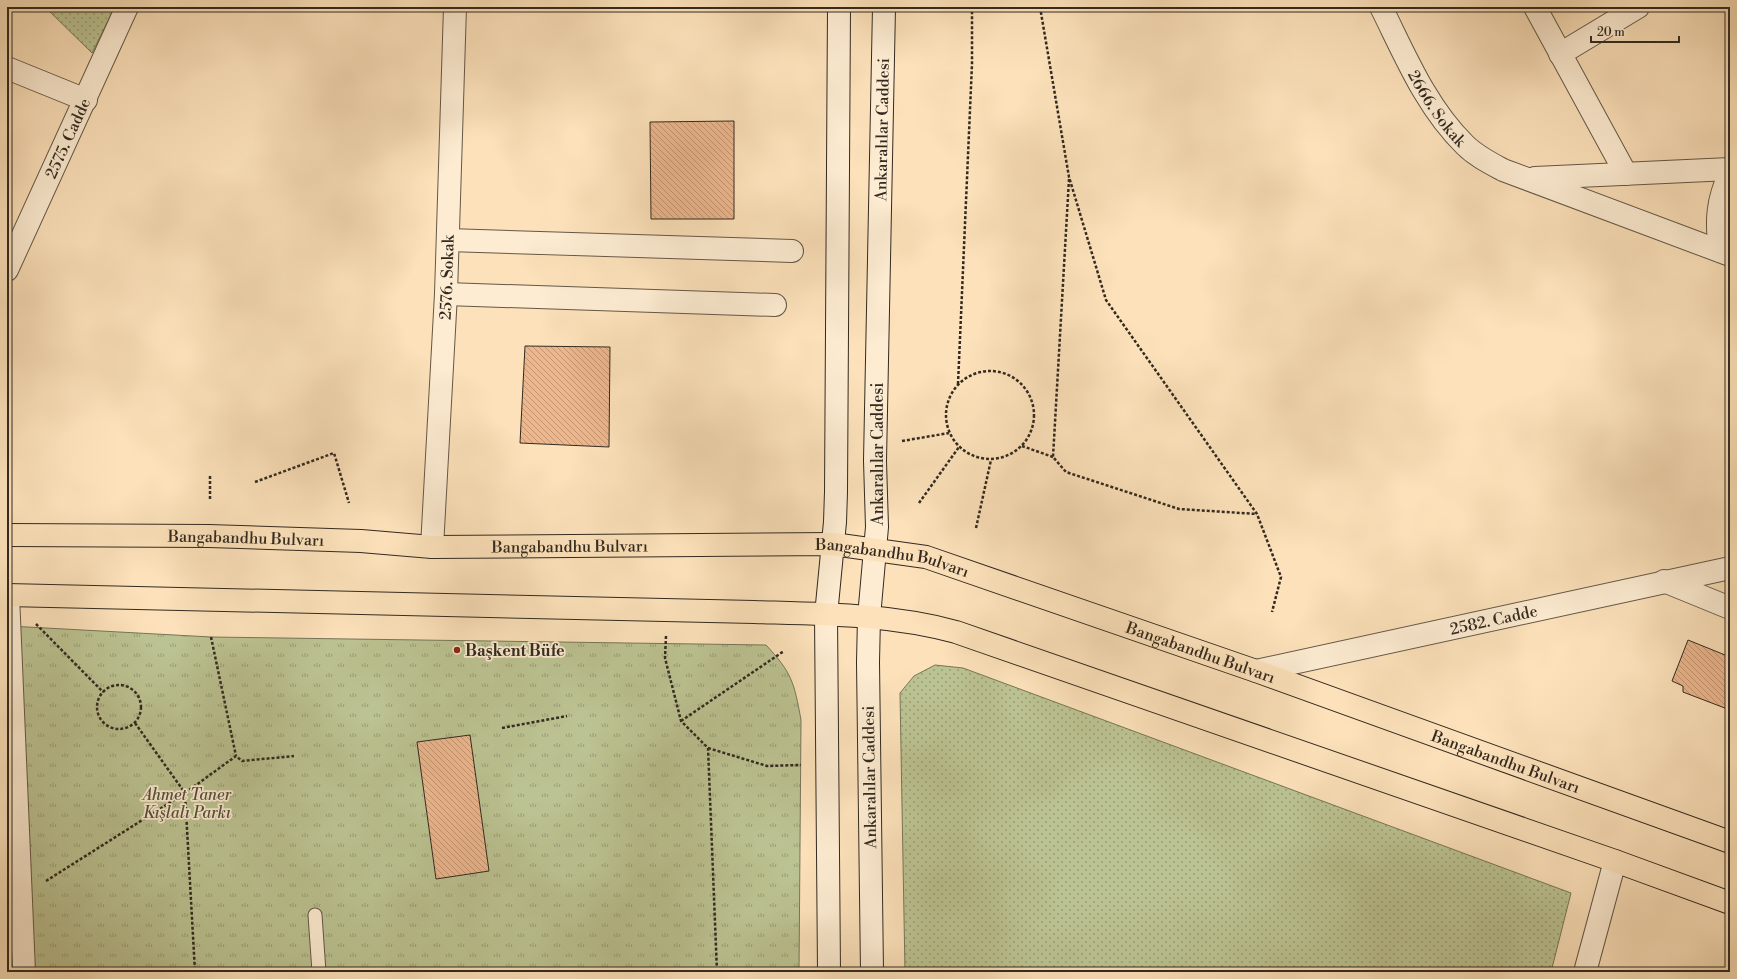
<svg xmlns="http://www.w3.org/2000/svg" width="1737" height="979" viewBox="0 0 1737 979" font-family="'Libre Bodoni',serif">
<defs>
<pattern id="grass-dots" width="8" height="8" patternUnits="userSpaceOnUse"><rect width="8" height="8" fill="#bcc392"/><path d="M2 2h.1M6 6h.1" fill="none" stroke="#999f77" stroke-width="1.8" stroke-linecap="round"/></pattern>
<pattern id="park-tufts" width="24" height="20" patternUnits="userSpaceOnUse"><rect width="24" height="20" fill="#bcc392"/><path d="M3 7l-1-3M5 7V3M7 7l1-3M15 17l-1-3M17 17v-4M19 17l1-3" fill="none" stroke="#999f77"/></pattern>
<pattern id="building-back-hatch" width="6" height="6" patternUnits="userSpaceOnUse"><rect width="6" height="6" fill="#edb68c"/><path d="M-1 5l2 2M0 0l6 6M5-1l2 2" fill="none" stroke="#c19472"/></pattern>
</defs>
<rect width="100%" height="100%" fill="#fce1ba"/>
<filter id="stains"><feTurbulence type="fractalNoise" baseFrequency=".005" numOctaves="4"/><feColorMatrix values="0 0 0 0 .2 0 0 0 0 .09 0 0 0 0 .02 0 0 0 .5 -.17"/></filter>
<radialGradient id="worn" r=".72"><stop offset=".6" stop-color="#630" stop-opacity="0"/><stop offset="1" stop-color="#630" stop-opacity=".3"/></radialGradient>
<g fill="url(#grass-dots)" stroke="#777659">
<polygon points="45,7 115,7 92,53"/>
<polygon points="935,665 963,668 1571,893 1551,972 905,972 900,693 914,676"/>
</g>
<path fill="url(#park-tufts)" stroke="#777659" d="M 9,626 L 211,637 L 766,645 C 792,673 794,682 801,720 L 799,972 L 24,972 Z"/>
<g fill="url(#building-back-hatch)" stroke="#322a20">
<polygon points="734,121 734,219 651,219 650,122"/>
<polygon points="525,346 610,347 609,447 520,443"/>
<polygon points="1688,640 1730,657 1730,710 1683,692 1683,686 1672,681"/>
<polygon points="470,735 489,871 436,879 417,742"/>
</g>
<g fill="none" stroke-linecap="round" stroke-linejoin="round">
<g stroke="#645846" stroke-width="15">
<polyline id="lane" points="315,915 319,972"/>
</g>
<g stroke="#645846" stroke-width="24">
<g id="street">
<path id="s1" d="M 1381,7 C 1405,55 1426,107 1465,145 C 1476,156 1490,163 1503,170 L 1730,255"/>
<polyline points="1535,7 1626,174"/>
<polyline points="1560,54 1638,7"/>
<polyline points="7,68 86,100"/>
<polyline points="1535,178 1730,169"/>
<polyline points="448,240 792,251"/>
<path d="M 1720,251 C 1716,221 1717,201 1730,173"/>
<path id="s2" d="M 7,270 L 127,7"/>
<polyline points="446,294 775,305"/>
<path id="s3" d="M 432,547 L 446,294 L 455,7"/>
<polyline points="1664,581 1730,608"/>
<polyline points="8,595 24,972"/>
<path id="s4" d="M 1256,671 L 1730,568"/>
<polyline points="1585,972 1615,861"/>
</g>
</g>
<g stroke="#322a20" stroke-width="24">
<g id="secondary">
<polyline points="829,972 826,615 835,522 836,492 839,7"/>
<path id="s5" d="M 872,972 L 868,662 L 869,617 L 877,527 L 875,461 L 884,7"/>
</g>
</g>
<g stroke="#322a20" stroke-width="24">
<g id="primary">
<path id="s6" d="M 7,535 L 209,536 L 361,541 L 432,547 L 833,544 L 926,557 L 1256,671 L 1730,842"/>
<path d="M 7,595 L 754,612 C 822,614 890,614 956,632 L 1615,861 L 1730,903"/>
</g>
</g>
<g stroke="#322a20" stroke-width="2.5" stroke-dasharray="3 2" stroke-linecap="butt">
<polyline points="1040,7 1069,177 1106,300 1257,514 1281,577 1272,612"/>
<polyline points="1069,179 1053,457 1066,472 1179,509 1257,514"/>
<circle cx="990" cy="415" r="44"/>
<polyline points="958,384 972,64 972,7"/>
<polyline points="902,441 949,433"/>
<polyline points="1022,446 1053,457"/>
<polyline points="255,482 334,453 349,503"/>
<polyline points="210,499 210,475"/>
<polyline points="919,503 959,447"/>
<polyline points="976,528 991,460"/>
<polyline points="36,624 103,692"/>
<polyline points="666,636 665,658 681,721 708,748 717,972"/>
<polyline points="211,637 236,756"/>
<circle cx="119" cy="707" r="22"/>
<polyline points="681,721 784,651"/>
<polyline points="135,723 185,793 195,972"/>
<polyline points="502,728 567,716"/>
<polyline points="708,748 767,766 801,765"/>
<polyline points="46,881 185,793 236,756 242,761 294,756"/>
</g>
<use href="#lane" stroke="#fdecd2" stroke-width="13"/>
<use href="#street" stroke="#fdecd2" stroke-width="22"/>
<use href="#secondary" stroke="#fdecd2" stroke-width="22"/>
<use href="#primary" stroke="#fce1ba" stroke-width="22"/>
</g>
<circle fill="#8f2418" stroke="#fdecd2" stroke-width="1.5" cx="457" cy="650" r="4"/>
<g text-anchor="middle" stroke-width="3.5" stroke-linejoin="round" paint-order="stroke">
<g font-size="16" fill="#322a20" stroke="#fdecd2">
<text dy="6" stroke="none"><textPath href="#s1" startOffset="116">2666. Sokak</textPath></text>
<text dy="6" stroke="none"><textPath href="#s5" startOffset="843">Ankaralılar Caddesi</textPath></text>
<text dy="6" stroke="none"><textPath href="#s2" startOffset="145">2575. Cadde</textPath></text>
<text dy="6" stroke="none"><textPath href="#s3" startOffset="270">2576. Sokak</textPath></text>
<text transform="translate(877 454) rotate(-90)" y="6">Ankaralılar Caddesi</text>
<text dy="6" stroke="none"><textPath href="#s6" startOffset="239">Bangabandhu Bulvarı</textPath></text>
<text dy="6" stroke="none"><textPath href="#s6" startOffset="563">Bangabandhu Bulvarı</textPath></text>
<text dy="6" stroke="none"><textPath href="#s6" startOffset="887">Bangabandhu Bulvarı</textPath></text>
<text dy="6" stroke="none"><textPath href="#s4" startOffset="243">2582. Cadde</textPath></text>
<text dy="6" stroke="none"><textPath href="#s6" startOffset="1211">Bangabandhu Bulvarı</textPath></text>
<text dy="6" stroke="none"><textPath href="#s6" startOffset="1535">Bangabandhu Bulvarı</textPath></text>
<text transform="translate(869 777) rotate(-91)" y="6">Ankaralılar Caddesi</text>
</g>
<g font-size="16" font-weight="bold" fill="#322a20" stroke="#fdecd2" text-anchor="start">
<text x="465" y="656">Başkent Büfe</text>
</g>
<g font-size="16" font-style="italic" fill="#54503c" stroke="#fdecd2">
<text x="187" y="800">Ahmet Taner<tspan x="187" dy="18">Kışlalı Parkı</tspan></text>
</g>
</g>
<rect width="1737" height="979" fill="none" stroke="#fce1ba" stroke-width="24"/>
<rect x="8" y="8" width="1721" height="963" fill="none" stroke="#322a20" stroke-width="2"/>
<rect x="12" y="12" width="1713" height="955" fill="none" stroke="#322a20"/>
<path d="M1591 36v6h88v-6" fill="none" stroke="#322a20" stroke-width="2"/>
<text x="1597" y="36" font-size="12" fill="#322a20" stroke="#fdecd2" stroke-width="3" paint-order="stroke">20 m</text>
<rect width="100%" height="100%" filter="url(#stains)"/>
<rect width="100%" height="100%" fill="url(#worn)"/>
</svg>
